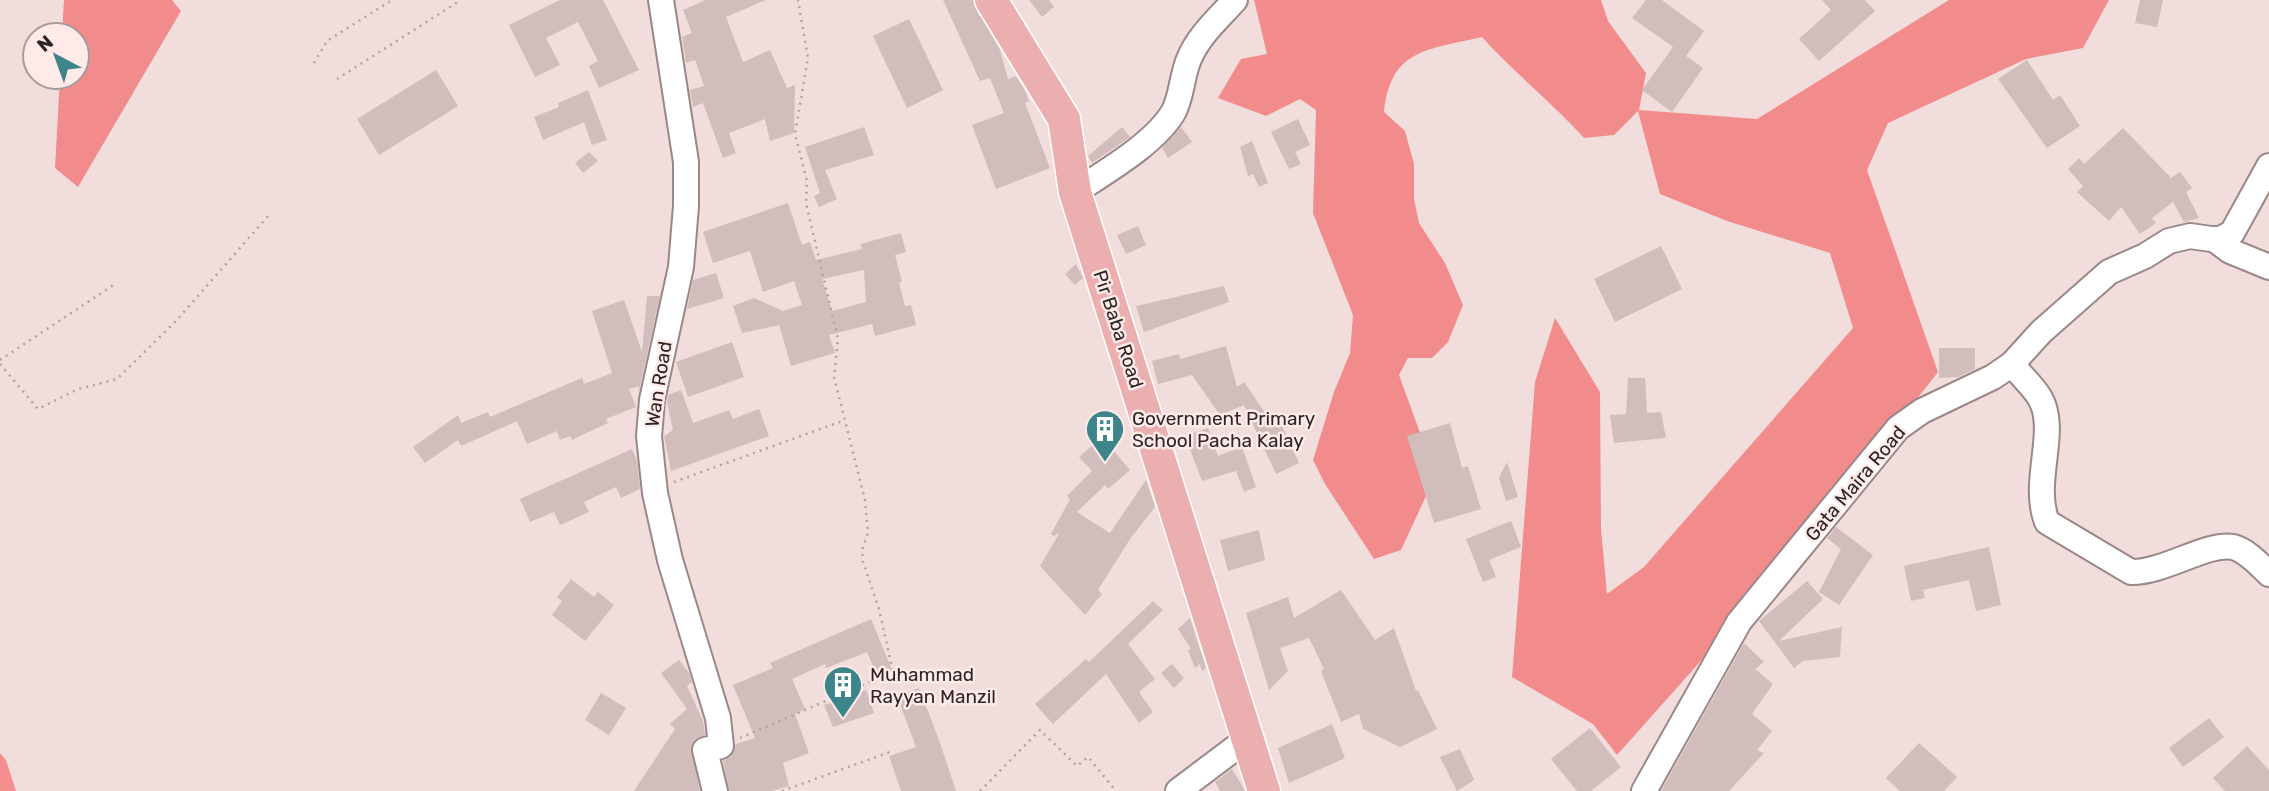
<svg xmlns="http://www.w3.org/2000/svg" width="2269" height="791" viewBox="0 0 2269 791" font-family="Rubik,sans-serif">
<rect width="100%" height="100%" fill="#f1dddc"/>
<g fill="#f28c8c">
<polygon points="64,0 172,0 181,11 78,187 55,168 60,77 77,77 77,35 62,35"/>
<path d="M 1254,0 L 1601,0 L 1608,21 L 1646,73 L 1639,110 L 1757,119 L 1949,0 L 2109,0 L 2083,48 L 2026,59 L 1888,123 L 1867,170 L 1938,372 L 1788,563 L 1617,755 L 1593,724 L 1512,677 L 1535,382 L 1555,318 L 1600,392 L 1601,529 L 1607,594 L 1644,567 L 1853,328 L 1830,253 L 1727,221 L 1660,194 L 1638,111 L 1614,135 L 1584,138 C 1552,102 1514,73 1482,37 C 1428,50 1391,48 1384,112 L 1405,131 L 1414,164 L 1414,199 L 1419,223 L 1445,263 L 1463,305 L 1448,342 L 1432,358 L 1408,358 L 1399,375 L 1431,463 L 1426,496 L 1401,550 L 1374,559 L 1325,484 L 1313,460 L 1334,392 L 1350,353 L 1353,315 L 1313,213 L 1316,110 L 1300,99 L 1266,116 L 1218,98 L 1241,59 L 1267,54 Z"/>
</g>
<polygon fill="#f48f8e" points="0,753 6,760 16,791 0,791"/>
<g fill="#d0bdbc" fill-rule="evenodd">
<polygon points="560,0 603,0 639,70 599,88 589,66 598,61 578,22 546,38 560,65 535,77 509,25"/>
<polygon points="706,0 766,0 726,17 743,62 770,50 787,88 795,85 794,133 770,141 765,119 729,133 736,153 723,158 703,103 693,107 690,90 704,86 695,60 686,63 682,37 692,33 683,10"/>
<polygon points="943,0 973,0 1000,50 1008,79 1016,76 1024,89 1029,101 1025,103 1050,168 996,189 972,125 1004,113 990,78 980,81"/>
<polygon points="1029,0 1049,0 1054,7 1042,17"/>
<polygon points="1646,0 1662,0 1704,31 1686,56 1703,68 1672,112 1642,90 1673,47 1632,18"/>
<polygon points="1822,0 1865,0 1875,11 1819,61 1799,39 1831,10"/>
<polygon points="2140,0 2163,0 2157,27 2135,23"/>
<polygon points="909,19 943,90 907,108 873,36"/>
<polygon points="2027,60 2053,100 2060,95 2080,126 2047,148 1998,79"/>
<polygon points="436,70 458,106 379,155 357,119"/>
<polygon points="588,90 607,140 592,145 584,122 543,140 534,117 559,107 558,103"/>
<polygon points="1298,119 1310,145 1295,152 1301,164 1289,169 1271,132"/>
<polygon points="864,127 874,155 825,170 837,199 819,207 814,196 820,193 805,147"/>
<polygon points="1122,127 1130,137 1092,163 1088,156"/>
<polygon points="1181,127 1192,142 1168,158 1162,148"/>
<polygon points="2123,128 2171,178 2180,172 2192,188 2186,192 2199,218 2184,222 2173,202 2152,218 2156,223 2140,234 2121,207 2109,221 2077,192 2083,186 2068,169 2079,158 2084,164"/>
<polygon points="1252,141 1268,183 1259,187 1253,174 1248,176 1240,147"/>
<polygon points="589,152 598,161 583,173 575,163"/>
<path d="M 788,203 L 802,245 L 810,242 L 816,260 L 862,249 L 860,244 L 901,233 L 906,252 L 895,255 L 902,282 L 899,282 L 905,306 L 911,305 L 916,325 L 875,336 L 872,324 L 829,335 L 835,353 L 791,366 L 779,325 L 742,333 L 733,306 L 754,298 L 783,311 L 802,305 L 794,281 L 763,292 L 750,251 L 713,263 L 703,232 ZM 864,270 L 866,302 L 832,311 L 822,279 Z"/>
<polygon points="1138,226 1146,245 1126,254 1117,235"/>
<polygon points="1661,246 1682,289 1615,322 1594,279"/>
<polygon points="1076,264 1083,278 1075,285 1065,274"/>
<polygon points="716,273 724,298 687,309 693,280"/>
<polygon points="1224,286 1229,302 1144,332 1136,306"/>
<polygon points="647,296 660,296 638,395 639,386 629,389 636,407 606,419 608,423 572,440 570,436 560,440 557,431 527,444 517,421 461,446 458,440 425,463 413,447 458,415 461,423 488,412 490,417 582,378 584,384 612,373 592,311 624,300 642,352"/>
<polygon points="732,342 744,377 688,397 676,362"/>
<polygon points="1226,346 1237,387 1244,382 1268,417 1276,413 1299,463 1276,474 1244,405 1220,415 1192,375 1158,384 1152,361 1179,354 1180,359"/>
<polygon points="1939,348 1975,348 1975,369 1958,377 1939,378"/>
<polygon points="1628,378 1645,378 1647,413 1661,412 1666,438 1614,443 1610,415 1626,414"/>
<polygon points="681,390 693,423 729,410 733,419 759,409 769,436 671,471 664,436 673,430 667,402 668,395"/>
<polygon points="1450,423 1462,468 1468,466 1481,509 1434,523 1407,436"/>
<polygon points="1208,428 1218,456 1242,447 1256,487 1244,492 1236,471 1202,481 1185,436"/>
<polygon points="1102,437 1130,470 1108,489 1105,485 1077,512 1110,533 1146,480 1155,507 1130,539 1098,590 1102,594 1085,615 1040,566 1060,532 1054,536 1051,534 1070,499 1067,496 1092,471 1079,457"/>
<polygon points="632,449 637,461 640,489 621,498 616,487 584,502 589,512 560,525 554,512 530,522 520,499"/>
<polygon points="1507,462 1518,497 1506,501 1499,478"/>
<polygon points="1511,521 1521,547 1489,560 1496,577 1483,582 1466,539"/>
<polygon points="1836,527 1873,555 1839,605 1819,592 1841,549 1827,538"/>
<polygon points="1259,530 1265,560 1228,571 1220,540"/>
<polygon points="1989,547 2001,605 1976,611 1969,580 1923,590 1925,598 1911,601 1904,566"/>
<polygon points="571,579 594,597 598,592 614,605 585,641 552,615 562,601 557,597"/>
<polygon points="1807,581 1823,599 1779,641 1842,627 1840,657 1803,661 1794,668 1759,621"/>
<polygon points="1341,590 1375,640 1394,628 1416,691 1418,690 1437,729 1400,747 1363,729 1359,714 1341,722 1321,671 1324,669 1309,638 1280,648 1288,671 1269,690 1246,613 1288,597 1294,618"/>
<polygon points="1153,601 1163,610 1128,644 1155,679 1139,692 1153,712 1139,723 1106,674 1053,724 1035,704 1086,659 1089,662"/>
<polygon points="1190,618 1206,668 1202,671 1200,664 1195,668 1188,650 1191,649 1178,629"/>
<polygon points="871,619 893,672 878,678 867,652 826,668 825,664 792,679 805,709 795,714 809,753 783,763 789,786 772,791 729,791 723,761 731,757 736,744 755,738 733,685 773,668 770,663"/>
<polygon points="1744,643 1764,662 1755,669 1773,684 1752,714 1772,731 1757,750 1764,753 1729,791 1661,791"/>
<polygon points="679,660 689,673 692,682 687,686 703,721 705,735 695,739 691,747 700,791 634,791 675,729 670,724 687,709 661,673"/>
<polygon points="1172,664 1184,678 1174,688 1161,673"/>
<polygon points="919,688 939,740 956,791 901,791 889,756 916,747 897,696"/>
<polygon points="866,690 874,713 833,727 824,705"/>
<polygon points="601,693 626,708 609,735 585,720"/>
<polygon points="2209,718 2224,737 2183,767 2169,748"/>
<polygon points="1332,724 1345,758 1289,783 1278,748"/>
<polygon points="1590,728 1621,767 1591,791 1577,791 1551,759"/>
<polygon points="1919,743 1957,777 1944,791 1900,791 1886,778"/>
<polygon points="2247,746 2269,770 2269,791 2225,791 2213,778"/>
<polygon points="1460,749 1474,780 1457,791 1440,757"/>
<polygon points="1232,769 1243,787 1245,791 1220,791 1215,782"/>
</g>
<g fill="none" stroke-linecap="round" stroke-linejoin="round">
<g stroke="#9a8787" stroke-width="28">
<g id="minor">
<polyline points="661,0 686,162 686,206 681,267 652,400 649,436 655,493 670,560 718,718 721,746 705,750 715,791"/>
<path d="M 1075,192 C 1105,172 1156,143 1174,111 C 1182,95 1182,75 1189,59 C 1199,35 1218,19 1235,0"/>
<polyline points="2214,239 2230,251 2269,267"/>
<path d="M 2012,364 C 2020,375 2033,386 2040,398 C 2059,431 2031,481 2047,522 L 2131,572 C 2163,573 2208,542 2233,547 C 2246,550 2260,565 2269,574"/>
<polyline points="1178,791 1247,739"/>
<polyline points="1644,791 1739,622 1898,428 1922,411 1993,377 2012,364 2041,332 2109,272 2145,256 2169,241 2190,236 2218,240 2232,233 2269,166"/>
</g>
</g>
<g stroke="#fff" stroke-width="35">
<polyline id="major" points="991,0 1064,119 1075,192 1264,791"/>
</g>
<g stroke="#b3a2a2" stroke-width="2.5" stroke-dasharray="2 5" stroke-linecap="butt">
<polyline points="314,63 327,41 392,0"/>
<polyline points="337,79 461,0"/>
<polyline points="0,360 115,284"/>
<polyline points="0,364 38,409 78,389 117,379 176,321 269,215"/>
<polyline points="674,482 845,420"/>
<polyline points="740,738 893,672 879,609 863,562 862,550 868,533 865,500 834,377 838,339 806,203 807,181 795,134 808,58 798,0"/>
<polyline points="782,791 890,752"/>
<polyline points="980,791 1040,730 1077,766 1088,757 1116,791"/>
</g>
<use href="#minor" stroke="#fff" stroke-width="24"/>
<use href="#major" stroke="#ecafb0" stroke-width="32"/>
</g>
<defs>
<g id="building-pin" transform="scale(2.0125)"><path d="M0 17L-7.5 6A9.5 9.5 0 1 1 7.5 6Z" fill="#3d858a" stroke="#feeae9"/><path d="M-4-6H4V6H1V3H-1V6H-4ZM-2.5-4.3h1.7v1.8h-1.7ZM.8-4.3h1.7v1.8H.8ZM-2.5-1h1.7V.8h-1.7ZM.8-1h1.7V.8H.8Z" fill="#fff"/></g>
</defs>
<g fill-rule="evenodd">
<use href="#building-pin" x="1105" y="429"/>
<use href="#building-pin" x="843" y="685"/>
</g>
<g text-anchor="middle" stroke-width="5" stroke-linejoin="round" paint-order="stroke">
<g font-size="19" fill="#2d2525" stroke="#feeae9">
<text transform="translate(1119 329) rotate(72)" y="7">Pir Baba Road</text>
<text transform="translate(658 384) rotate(-81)" y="7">Wan Road</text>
<text transform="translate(1855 483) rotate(-50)" y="7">Gata Maira Road</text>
</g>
<g font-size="19" fill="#2d2525" stroke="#feeae9" text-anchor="start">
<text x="1132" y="425">Government Primary<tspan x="1132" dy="22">School Pacha Kalay</tspan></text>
<text x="870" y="681">Muhammad<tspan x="870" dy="22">Rayyan Manzil</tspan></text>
</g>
</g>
<g transform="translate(56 56) rotate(319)"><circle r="33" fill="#feeae9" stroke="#aa9b9b" stroke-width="2"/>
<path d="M0-5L12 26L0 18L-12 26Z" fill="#3d858a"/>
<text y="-10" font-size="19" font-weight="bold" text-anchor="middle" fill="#2d2525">N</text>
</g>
</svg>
